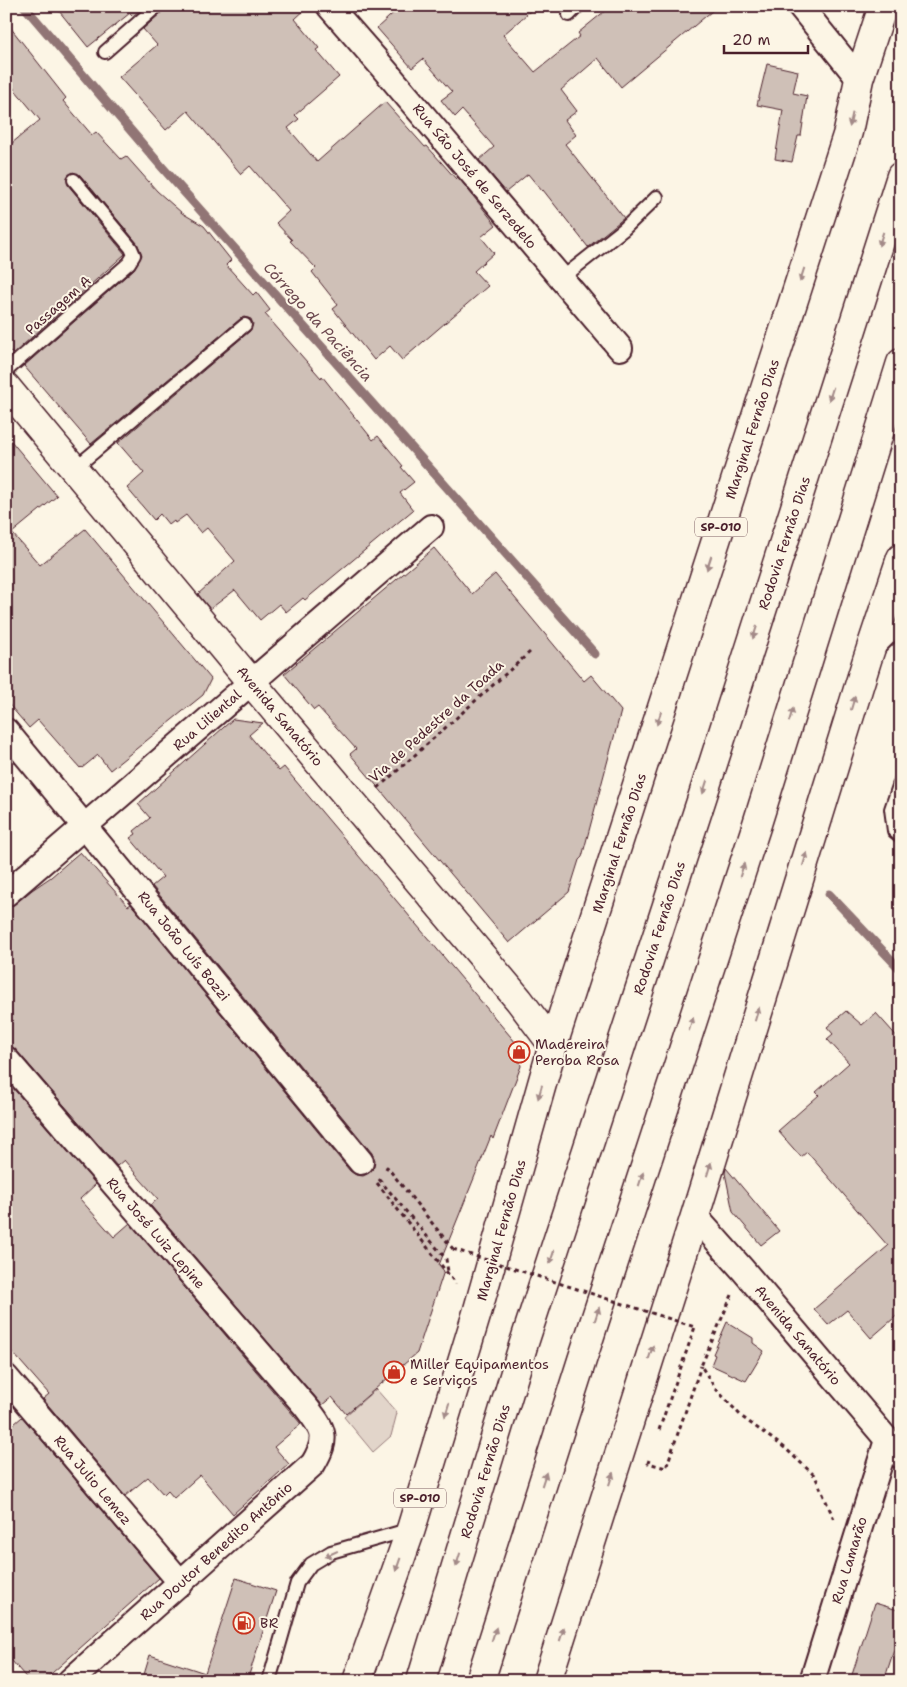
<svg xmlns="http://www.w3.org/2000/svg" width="907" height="1687" viewBox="0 0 907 1687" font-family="'Shantell Sans',sans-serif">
<rect width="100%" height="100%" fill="#fcf5e5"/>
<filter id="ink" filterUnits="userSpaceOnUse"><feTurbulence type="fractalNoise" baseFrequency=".02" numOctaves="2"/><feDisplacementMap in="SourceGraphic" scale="10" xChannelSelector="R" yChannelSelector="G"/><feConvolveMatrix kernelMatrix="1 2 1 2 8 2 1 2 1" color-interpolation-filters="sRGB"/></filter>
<g filter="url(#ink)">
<polygon fill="#e2d5ca" stroke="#967a7a" points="376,1389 397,1413 391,1436 373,1452 344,1417"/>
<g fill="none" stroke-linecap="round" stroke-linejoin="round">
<g stroke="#917474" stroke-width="9">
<polyline points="24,6 162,167 595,654"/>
<polyline points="829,894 901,970"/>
</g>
</g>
<g fill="#cfc0b7" stroke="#4a1f2b">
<polygon points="55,6 144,6 133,16 130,13 88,47"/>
<polygon points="165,6 309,6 295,19 319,48 316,50 339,77 295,115 299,119 288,128 317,162 385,102 425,147 427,146 456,179 458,177 496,225 481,237 494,253 474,271 488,286 402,360 390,346 374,360 333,309 338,305 312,272 316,268 290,241 292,240 276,223 289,211 250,166 241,174 188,111 166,130 119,77 157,45 143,29 162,12"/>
<polygon points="401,6 536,6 503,35 535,72 580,36 578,33 611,6 718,6 621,87 598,58 561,90 577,111 565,120 576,135 565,144 624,218 588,247 543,190 542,191 528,174 506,192 479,160 494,147 462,110 455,117 441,100 452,92 423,59 412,68 377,28"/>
<polygon points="6,22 66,98 63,101 92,135 96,132 121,159 126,156 157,191 182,213 204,226 231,260 226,265 253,295 256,292 270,310 265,314 321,378 322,376 373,440 378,436 403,466 401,467 414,482 400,493 413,510 305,600 303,598 286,612 279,604 260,620 235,590 210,609 198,594 235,561 207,528 201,533 186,515 175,523 174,521 169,525 160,514 154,520 127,488 144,473 118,443 250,331 253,324 251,319 244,317 240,319 91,444 24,366 134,269 142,255 137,243 80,175 73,172 67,177 68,185 125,254 13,354 6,347 6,148 40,120 6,79"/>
<polygon points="767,64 798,71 793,93 807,96 801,136 798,136 792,162 775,159 783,110 757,105"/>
<polygon points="6,435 57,496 12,533 40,565 85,529 211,679 203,695 110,770 98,755 82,768 81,767 80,768 38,720 29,728 6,701"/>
<polygon points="434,548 472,594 495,574 584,681 591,675 621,711 582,857 579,860 569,892 509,943 350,754 356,749 318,707 314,710 284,674"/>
<polygon points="233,719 263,723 249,735 279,771 284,767 516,1043 521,1066 493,1139 491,1136 439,1265 444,1271 417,1353 346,1414 332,1397 322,1405 150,1205 158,1199 141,1180 124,1160 117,1166 16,1050 11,1046 6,1046 6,907 15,904 32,890 51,877 80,852 128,906 131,904 350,1171 356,1175 363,1176 369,1173 374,1167 375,1160 372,1153 152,886 163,877 130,838 136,834 134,831 150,818 138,804"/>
<polygon points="846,1011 862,1025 876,1013 901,1041 901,1312 871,1338 847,1310 828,1325 814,1309 888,1246 807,1152 801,1157 778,1131 819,1095 816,1092 849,1063 827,1039 833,1034 827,1027"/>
<polygon points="6,1080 96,1184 80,1199 114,1237 130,1223 301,1424 274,1447 289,1464 233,1514 200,1475 174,1498 168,1491 164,1495 148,1477 125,1496 43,1399 49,1394 6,1345"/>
<polygon points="726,1168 779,1231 761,1245 733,1212 725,1173"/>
<polygon points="727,1322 753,1338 753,1343 764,1351 746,1381 711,1365 715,1355 713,1354"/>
<polygon points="22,1417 159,1578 43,1681 29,1681 6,1654 6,1431"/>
<polygon points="236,1578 276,1591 247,1681 142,1681 150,1655 205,1673"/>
<polygon points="875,1603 901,1611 901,1628 884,1681 850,1681"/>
</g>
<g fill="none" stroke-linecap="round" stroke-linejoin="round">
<g stroke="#4a1f2b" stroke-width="16">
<g id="lane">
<polyline points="569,15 578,6"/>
<polyline points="105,52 157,6"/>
<polyline points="562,278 624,229 657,197"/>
<polyline points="6,371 129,263 134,255 131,248 74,180"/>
<polyline points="75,468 245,325"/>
<polyline points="877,650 901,626"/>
<polyline points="901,780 891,809 894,831 901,837"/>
<polyline points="269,1681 297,1583 311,1564 331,1552 411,1529"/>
</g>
</g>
<g stroke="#4a1f2b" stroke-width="28">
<g id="street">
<polyline points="329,6 378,62 620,348"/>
<polyline points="800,6 859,79"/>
<polyline points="6,731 361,1162"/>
<polyline points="6,894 431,527"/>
<path d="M 6,1059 L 306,1407 C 324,1430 329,1437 313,1464 L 70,1681"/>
<polyline points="695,1216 743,1270 901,1456"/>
<polyline points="6,1377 181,1583"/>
<polyline points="812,1681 887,1440"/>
</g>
</g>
<g stroke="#4a1f2b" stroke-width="31">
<polyline id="secondary" points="6,387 251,682 519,1000 553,1045"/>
</g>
<g stroke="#4a1f2b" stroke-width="31">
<g id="highway">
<polyline points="357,1681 411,1529 477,1313 553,1045 848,132 859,79 883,6"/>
<polyline points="421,1681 523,1346 703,795 901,176"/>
<polyline points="480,1681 582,1360 757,824 901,363"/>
<polyline points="547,1681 695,1216 867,660 901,558"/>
</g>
</g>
<g stroke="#4a1f2b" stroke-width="3" stroke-dasharray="4 4" stroke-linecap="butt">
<polyline points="378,788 530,652"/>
<polyline points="386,1169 387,1167 453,1249"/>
<polyline points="379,1179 446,1259 448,1272"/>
<polyline points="377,1183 456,1284"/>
<polyline points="732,1295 701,1366 716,1389 742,1417 785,1448 815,1476 834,1519"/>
<polyline points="659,1430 695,1327"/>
<polyline points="649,1460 648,1463 666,1468 701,1366"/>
</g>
<use href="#lane" stroke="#fcf5e5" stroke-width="12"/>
<use href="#street" stroke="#fcf5e5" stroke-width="24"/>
<use href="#secondary" stroke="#fcf5e5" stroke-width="28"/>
<use href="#highway" stroke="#fcf5e5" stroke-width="28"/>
<polyline stroke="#4a1f2b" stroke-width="3" stroke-dasharray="4 4" stroke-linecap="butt" points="453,1249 695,1327"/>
</g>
<defs><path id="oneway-solid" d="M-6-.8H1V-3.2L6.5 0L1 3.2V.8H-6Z" transform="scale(1.25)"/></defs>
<g fill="#a38a88">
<use href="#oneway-solid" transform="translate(851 120) rotate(102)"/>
<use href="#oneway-solid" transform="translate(881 239) rotate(108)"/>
<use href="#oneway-solid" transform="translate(802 275) rotate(108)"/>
<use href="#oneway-solid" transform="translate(831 394) rotate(108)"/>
<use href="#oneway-solid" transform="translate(709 563) rotate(108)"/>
<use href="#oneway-solid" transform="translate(755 632) rotate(108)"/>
<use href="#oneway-solid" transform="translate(853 703) rotate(-73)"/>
<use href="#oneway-solid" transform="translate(791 715) rotate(-73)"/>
<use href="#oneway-solid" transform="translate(659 718) rotate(108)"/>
<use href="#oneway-solid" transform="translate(705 787) rotate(108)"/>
<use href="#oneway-solid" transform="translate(805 859) rotate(-73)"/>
<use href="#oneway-solid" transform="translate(742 870) rotate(-72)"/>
<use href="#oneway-solid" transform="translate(757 1014) rotate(-73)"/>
<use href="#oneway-solid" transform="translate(691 1024) rotate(-72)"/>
<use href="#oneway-solid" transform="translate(540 1092) rotate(106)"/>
<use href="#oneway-solid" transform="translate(709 1169) rotate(-73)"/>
<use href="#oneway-solid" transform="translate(641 1179) rotate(-72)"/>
<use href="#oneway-solid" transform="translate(552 1257) rotate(108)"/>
<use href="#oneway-solid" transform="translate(597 1314) rotate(-72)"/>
<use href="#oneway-solid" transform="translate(651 1352) rotate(-72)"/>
<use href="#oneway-solid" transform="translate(447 1410) rotate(107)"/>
<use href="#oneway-solid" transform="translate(544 1479) rotate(-72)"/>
<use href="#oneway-solid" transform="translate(611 1479) rotate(-72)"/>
<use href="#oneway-solid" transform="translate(331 1554) rotate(156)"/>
<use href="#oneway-solid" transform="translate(458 1560) rotate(107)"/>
<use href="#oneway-solid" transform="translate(398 1565) rotate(109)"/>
<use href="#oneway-solid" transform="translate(494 1634) rotate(-72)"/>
<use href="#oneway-solid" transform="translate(562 1634) rotate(-72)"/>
</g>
</g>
<defs>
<g id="shop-ring" transform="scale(1.125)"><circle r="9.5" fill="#fcf5e5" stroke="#c8321e" stroke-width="1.5"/><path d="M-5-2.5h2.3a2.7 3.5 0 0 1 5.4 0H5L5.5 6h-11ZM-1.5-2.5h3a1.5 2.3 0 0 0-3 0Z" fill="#c8321e"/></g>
<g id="fuel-ring" transform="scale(1.125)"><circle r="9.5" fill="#fcf5e5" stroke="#c8321e" stroke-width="1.5"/><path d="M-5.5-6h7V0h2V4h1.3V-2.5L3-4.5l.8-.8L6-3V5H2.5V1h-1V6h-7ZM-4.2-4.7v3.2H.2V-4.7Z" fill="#c8321e"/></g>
</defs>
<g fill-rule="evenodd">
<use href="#shop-ring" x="519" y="1052"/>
<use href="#shop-ring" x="394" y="1372"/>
<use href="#fuel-ring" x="244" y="1623"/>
</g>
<g text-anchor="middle" stroke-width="4" stroke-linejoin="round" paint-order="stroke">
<g fill="#fcf5e5" stroke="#7f5f63" stroke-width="1">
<rect x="695" y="517.5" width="52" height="19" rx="4"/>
<rect x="394" y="1488.5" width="52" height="19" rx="4"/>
</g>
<g font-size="12" font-weight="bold" fill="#4a1f2b">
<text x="721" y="531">SP-010</text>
<text x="420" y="1502">SP-010</text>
</g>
<g font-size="14" fill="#4a1f2b" stroke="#fcf5e5">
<text transform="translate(475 176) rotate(50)" y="5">Rua São José de Serzedelo</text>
<text transform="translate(58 305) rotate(-41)" y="5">Passagem A</text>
<text transform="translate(752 429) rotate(-72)" y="5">Marginal Fernão Dias</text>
<text transform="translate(784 543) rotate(-72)" y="5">Rodovia Fernão Dias</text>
<text transform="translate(280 716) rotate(50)" y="5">Avenida Sanatório</text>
<text transform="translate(207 720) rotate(-41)" y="5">Rua Liliental</text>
<text transform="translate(436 721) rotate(-42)" y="5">Via de Pedestre da Toada</text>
<text transform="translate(619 843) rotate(-72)" y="5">Marginal Fernão Dias</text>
<text transform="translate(659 928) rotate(-72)" y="5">Rodovia Fernão Dias</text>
<text transform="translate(184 946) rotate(51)" y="5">Rua João Luís Bozzi</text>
<text transform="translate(501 1230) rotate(-74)" y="5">Marginal Fernão Dias</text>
<text transform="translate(156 1233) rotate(49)" y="5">Rua José Luiz Lepine</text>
<text transform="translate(798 1335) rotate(50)" y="5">Avenida Sanatório</text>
<text transform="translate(485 1471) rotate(-73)" y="5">Rodovia Fernão Dias</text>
<text transform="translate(93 1480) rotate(50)" y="5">Rua Julio Lemez</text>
<text transform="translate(216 1551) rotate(-42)" y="5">Rua Doutor Benedito Antônio</text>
<text transform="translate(849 1560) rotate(-73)" y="5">Rua Lamarão</text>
</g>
<g font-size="14" fill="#4a1f2b" stroke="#fcf5e5" text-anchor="start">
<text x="535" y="1049">Madereira<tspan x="535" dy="16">Peroba Rosa</tspan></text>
<text x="410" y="1369">Miller Equipamentos<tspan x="410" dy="16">e Serviços</tspan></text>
<text x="260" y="1628">BR</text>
</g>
<g font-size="15" font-style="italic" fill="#6d4950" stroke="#fcf5e5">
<text transform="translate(318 322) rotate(48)" y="5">Córrego da Paciência</text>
</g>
</g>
<rect width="907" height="1687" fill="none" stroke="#fcf5e5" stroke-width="25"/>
<rect x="12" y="12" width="882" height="1662" fill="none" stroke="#4a1f2b" stroke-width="2" filter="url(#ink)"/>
<path d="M724 45v8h84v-8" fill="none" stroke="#4a1f2b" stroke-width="2.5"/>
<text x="732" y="45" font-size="15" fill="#4a1f2b" stroke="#fcf5e5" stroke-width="4" paint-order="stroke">20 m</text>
</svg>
